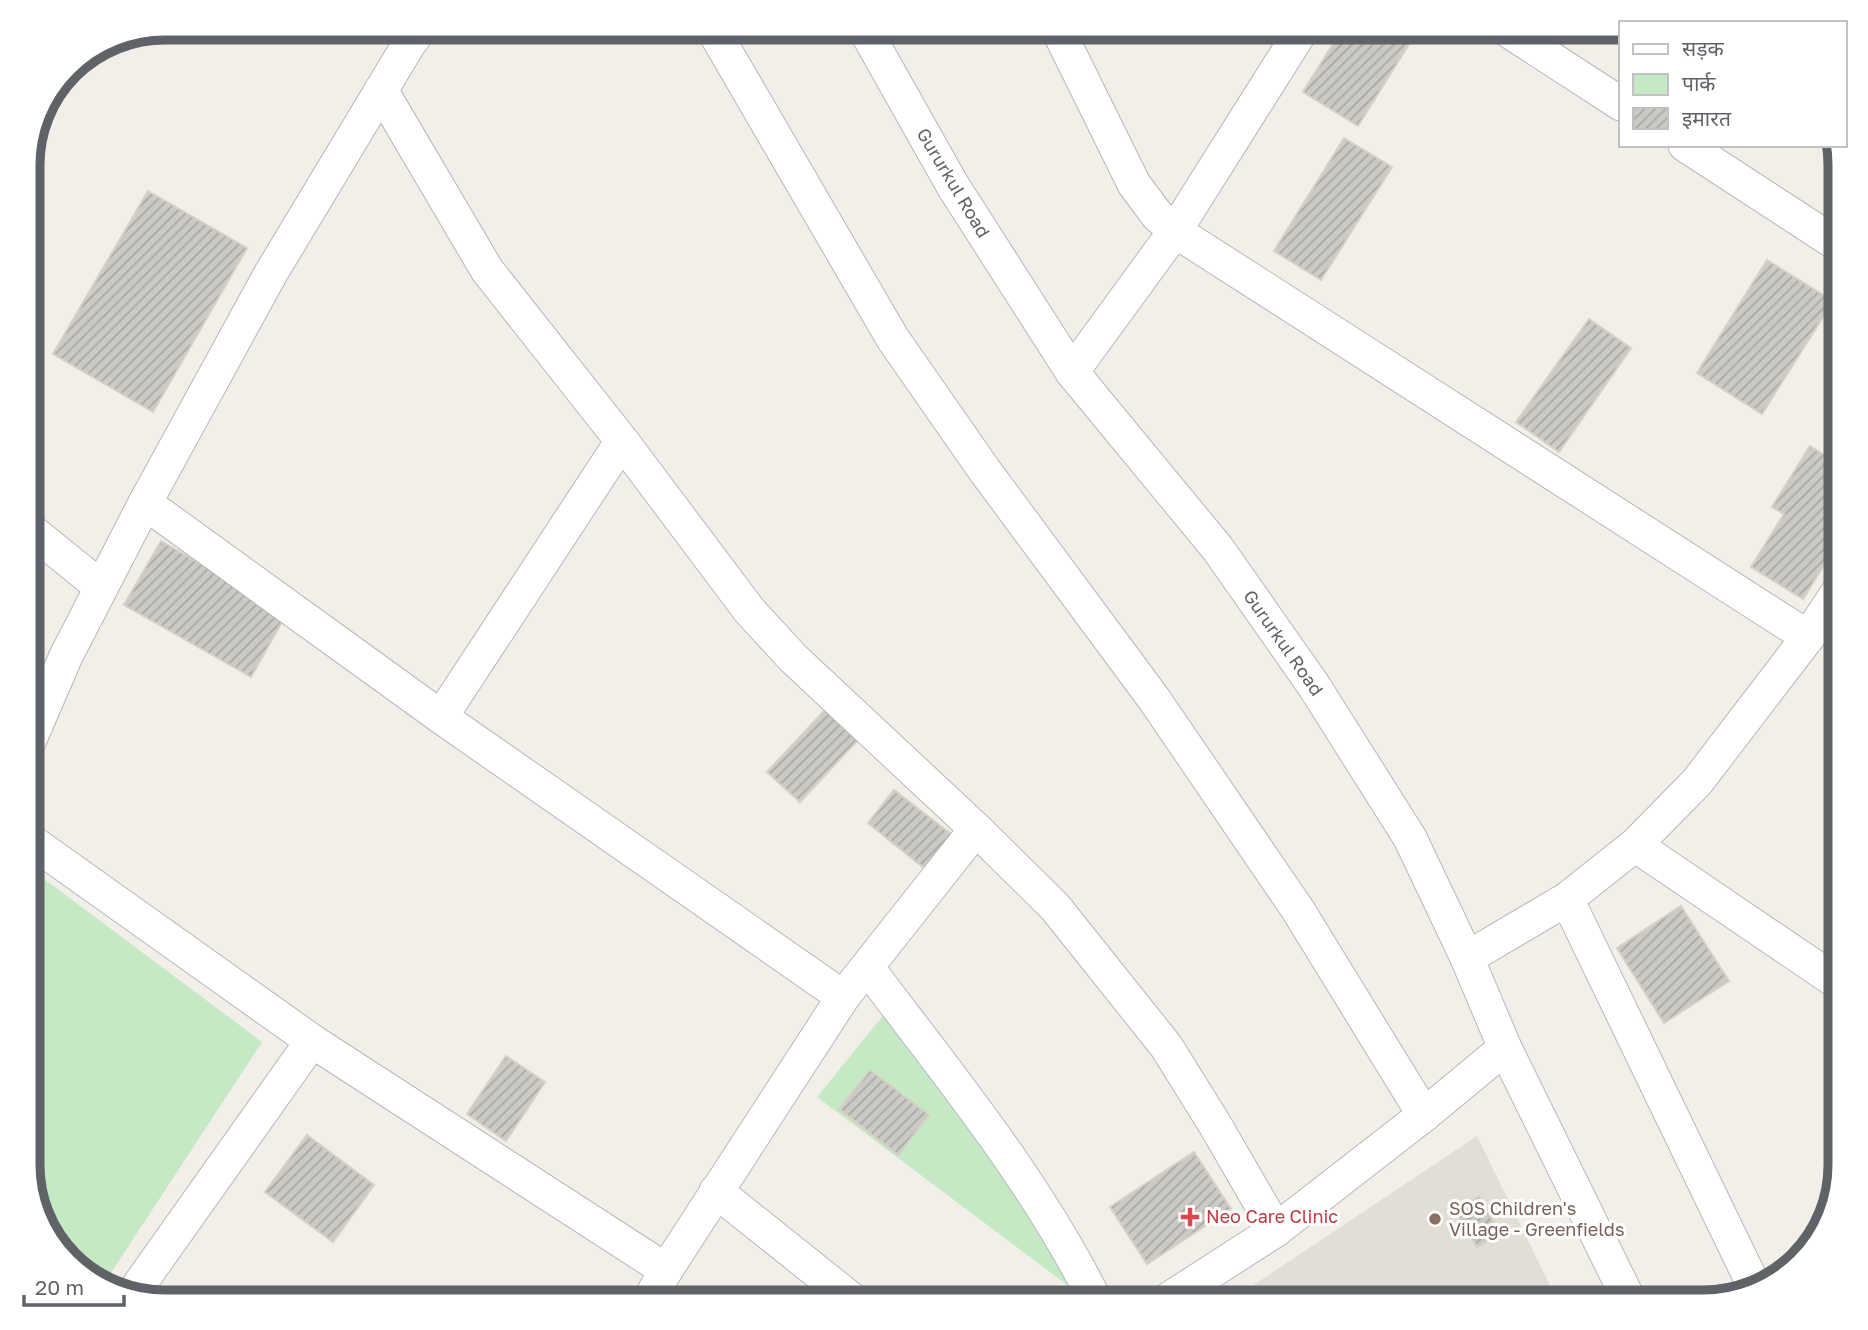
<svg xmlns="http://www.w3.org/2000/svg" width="1868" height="1330" viewBox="0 0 1868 1330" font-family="'Golos Text','Noto Sans Devanagari',sans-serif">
<defs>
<pattern id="building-hatch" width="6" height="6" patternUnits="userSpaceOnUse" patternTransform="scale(1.75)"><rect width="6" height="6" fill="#cccac5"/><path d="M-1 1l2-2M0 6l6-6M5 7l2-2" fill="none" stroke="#a9a8a4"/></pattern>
</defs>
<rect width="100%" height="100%" fill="#f1efe8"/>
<polygon fill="#e1ded6" points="1477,1136 1558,1302 1228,1302"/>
<g fill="#c5e8c5">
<polygon points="28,867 262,1042 105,1282 82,1274 46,1233 28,1173"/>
<polygon points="899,996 1090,1302 817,1097"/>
</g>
<g fill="url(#building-hatch)" stroke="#d6d1c6" stroke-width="2">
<polygon points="1343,28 1419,28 1358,126 1303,92"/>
<polygon points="1344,138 1392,167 1321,280 1274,251"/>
<polygon points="148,191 247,248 153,412 53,354"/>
<polygon points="1767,260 1833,301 1762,414 1697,373"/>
<polygon points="1589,319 1631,348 1559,452 1516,422"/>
<polygon points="1840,404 1840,436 1826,427"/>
<polygon points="1810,446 1840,465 1840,539 1803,599 1751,567 1784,514 1772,507"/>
<polygon points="161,541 287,613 251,677 124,605"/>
<polygon points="825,710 858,740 800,802 767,772"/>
<polygon points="894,790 956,838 929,872 868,823"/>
<polygon points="1681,906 1729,981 1664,1023 1617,948"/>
<polygon points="506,1056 545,1082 506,1141 467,1114"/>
<polygon points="870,1070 929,1115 898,1155 839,1109"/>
<polygon points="307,1135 374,1185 333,1242 265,1192"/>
<polygon points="1194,1152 1231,1209 1147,1264 1110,1207"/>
<polygon points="1479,1196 1500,1233 1477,1247 1455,1210"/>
</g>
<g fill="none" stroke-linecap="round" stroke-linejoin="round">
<g stroke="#b5b8bc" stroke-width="35">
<g id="minor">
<polyline points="712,28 893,339 985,471 1154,699 1298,910 1424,1115"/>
<polyline points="864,28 953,186 1072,372 1218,549 1314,686 1410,838 1467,958 1505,1048 1630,1302"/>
<polyline points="1057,28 1134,184 1157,215 1175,231 1808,637"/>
<polyline points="1504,28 1621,104"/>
<polyline points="381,90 487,270 622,441 749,610 793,658 976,829 1055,907 1166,1046 1214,1123 1276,1230"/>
<polyline points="1685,145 1840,246"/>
<polyline points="1072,372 1175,231 1303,28"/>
<polyline points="145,503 441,717 843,997"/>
<polyline points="28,528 101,587"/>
<polyline points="441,717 622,441"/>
<polyline points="28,744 66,656 145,503 271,273 409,44 421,28"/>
<polyline points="28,839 312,1041 666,1270"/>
<polyline points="1635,845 1840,984"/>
<polyline points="1567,899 1756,1290"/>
<polyline points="1467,958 1567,899 1635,845 1697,782 1808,637 1840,589"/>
<path d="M 867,967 C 948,1074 1036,1181 1096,1302"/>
<polyline points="716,1191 855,1302"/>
<polyline points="134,1292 312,1041"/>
<polyline points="648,1302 666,1270 843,997 976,829"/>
<polyline points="1164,1302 1276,1230 1424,1115 1505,1048"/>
</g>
</g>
<use href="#minor" stroke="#fff" stroke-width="33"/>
</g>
<path fill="#e0444e" stroke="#fff" stroke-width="2.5" d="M1186.5 1206.5h7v7h7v7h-7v7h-7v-7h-7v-7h7z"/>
<circle fill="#8d6e63" stroke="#fff" stroke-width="2.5" cx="1435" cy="1219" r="7"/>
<g text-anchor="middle" stroke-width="6" stroke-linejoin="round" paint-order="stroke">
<g font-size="18" fill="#5f6368" stroke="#fff">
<text transform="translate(953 183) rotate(59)" y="6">Gururkul Road</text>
<text transform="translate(1283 643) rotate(55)" y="6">Gururkul Road</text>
</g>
<g font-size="18" fill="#785e54" stroke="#fff" text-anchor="start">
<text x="1449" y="1215">SOS Children's<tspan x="1449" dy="21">Village - Greenfields</tspan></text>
</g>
<g font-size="18" fill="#be3a42" stroke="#fff" text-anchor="start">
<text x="1206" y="1223">Neo Care Clinic</text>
</g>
</g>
<path d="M0 0H1868V1330H0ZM165 40H1703A125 125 0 0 1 1828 165V1165A125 125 0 0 1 1703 1290H165A125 125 0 0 1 40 1165V165A125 125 0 0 1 165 40Z" fill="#fff" fill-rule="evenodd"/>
<path fill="none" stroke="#5f6368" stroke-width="9" d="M165 40H1703A125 125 0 0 1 1828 165V1165A125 125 0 0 1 1703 1290H165A125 125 0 0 1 40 1165V165A125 125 0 0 1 165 40Z"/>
<rect x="1619" y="21" width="228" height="126" fill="#ffffff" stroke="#bfc1c3" stroke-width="2"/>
<rect x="1633" y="44" width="35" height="10" fill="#ffffff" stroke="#bfc1c3" stroke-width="2"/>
<text x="1682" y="56" font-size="21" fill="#5f6368">सड़क</text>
<rect x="1633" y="74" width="35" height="21" fill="#c5e8c5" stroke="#bfc1c3" stroke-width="2"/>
<text x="1682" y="91" font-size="21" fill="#5f6368">पार्क</text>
<rect x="1633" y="108" width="35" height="21" fill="url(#building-hatch)" stroke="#bfc1c3" stroke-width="2"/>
<text x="1682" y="126" font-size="21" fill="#5f6368">इमारत</text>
<path d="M24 1295v10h100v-10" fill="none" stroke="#5f6368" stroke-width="3.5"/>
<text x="35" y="1295" font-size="21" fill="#5f6368" stroke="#ffffff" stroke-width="5" paint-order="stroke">20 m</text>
</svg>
